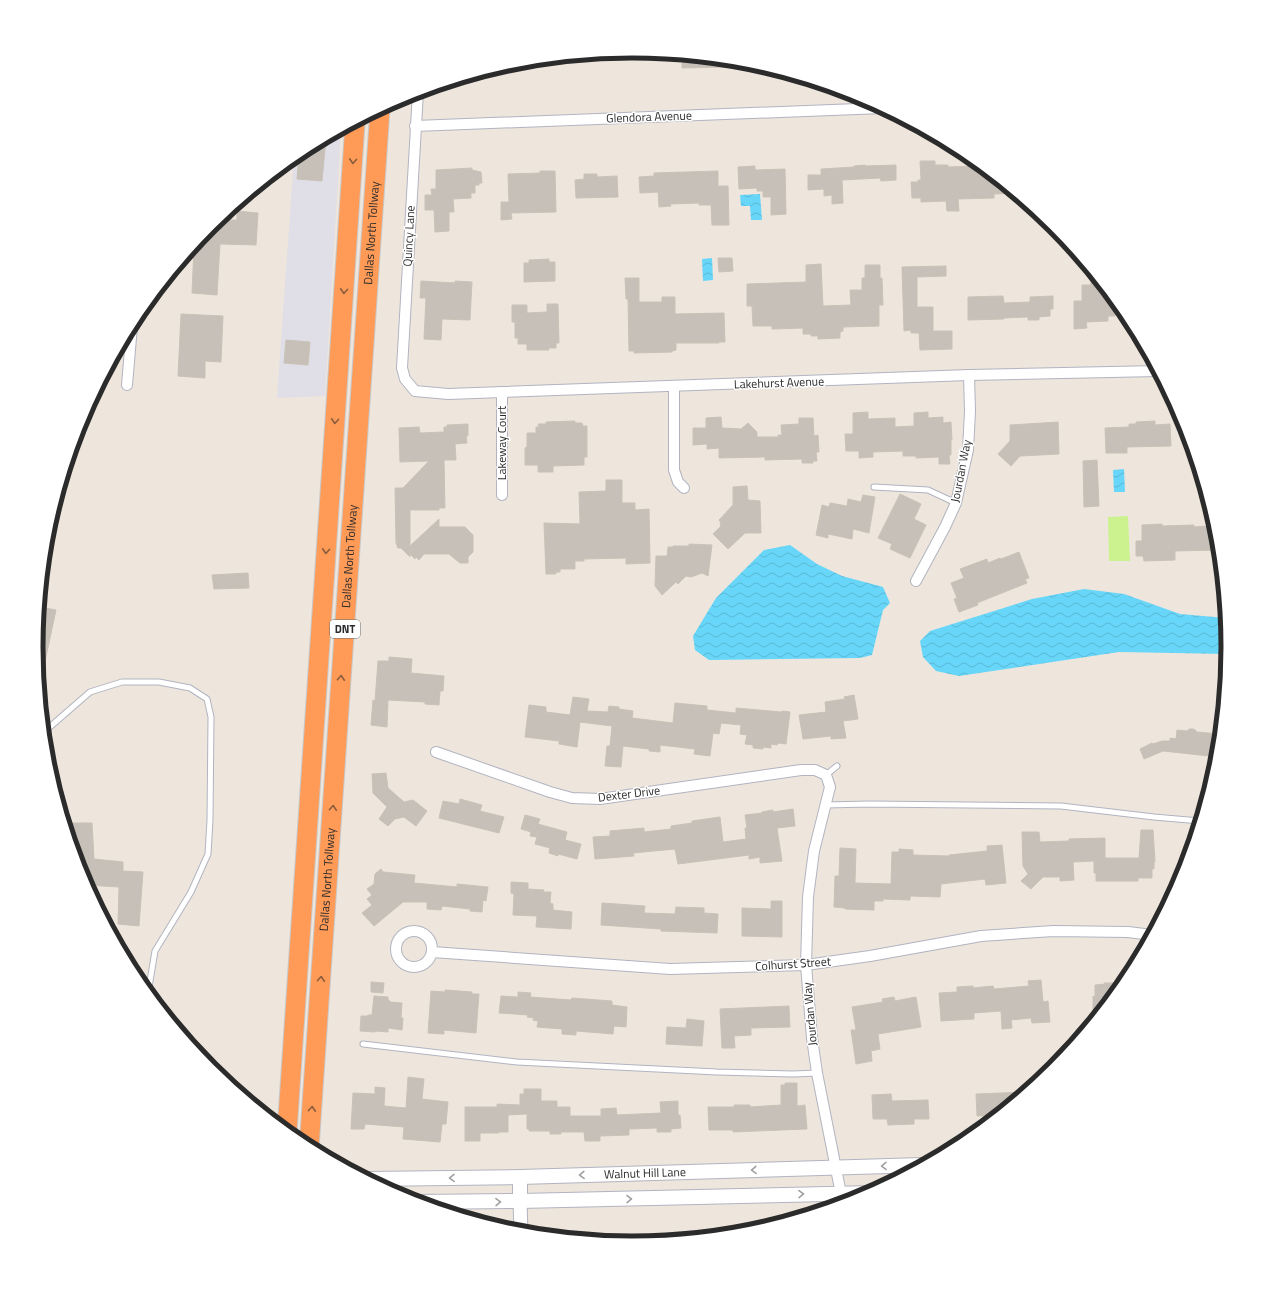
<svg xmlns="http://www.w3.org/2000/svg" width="1265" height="1295" viewBox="0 0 1265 1295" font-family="'Titillium Web',sans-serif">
<defs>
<pattern id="water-waves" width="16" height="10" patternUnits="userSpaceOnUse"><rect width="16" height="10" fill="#67d6f9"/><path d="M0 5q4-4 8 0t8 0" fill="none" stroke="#5ab8d6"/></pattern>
</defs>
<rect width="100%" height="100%" fill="#eee6dd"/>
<polygon fill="#e0dee6" points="341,130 325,396 277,398 294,157 301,151"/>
<polygon fill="#cbf28f" points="1128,516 1130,561 1109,561 1108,517"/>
<g fill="url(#water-waves)">
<polygon points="760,194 762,220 751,220 750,206 741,206 740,195"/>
<polygon points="712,258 713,280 703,281 702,259"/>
<polygon points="1124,469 1125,492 1114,492 1113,470"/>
<polygon points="790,545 817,564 842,576 883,587 890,603 883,610 872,655 860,658 709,660 695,650 693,636 716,598 764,550"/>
<polygon points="1084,589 1124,594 1180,614 1226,618 1229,648 1228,654 1119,652 959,676 936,671 923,657 920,641 930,631 1032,599"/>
</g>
<g fill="#c6c0b8" stroke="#cac2b6">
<polygon points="682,56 727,60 727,67 682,68"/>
<polygon points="326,138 322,181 297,179 299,153"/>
<polygon points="920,161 935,161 935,165 948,165 948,167 982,166 1015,193 994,194 994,198 958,199 959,211 947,211 946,201 921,202 921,198 912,198 911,182 918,182 918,180 921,180"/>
<polygon points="865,165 865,166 896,165 896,180 881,181 880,178 842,180 843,203 832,204 832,195 824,196 824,189 808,190 808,175 821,175 821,169 854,167 854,166"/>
<polygon points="755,166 755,170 785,169 786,214 771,215 771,197 763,197 763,191 757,191 757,188 739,189 738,167"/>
<polygon points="472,168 472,170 481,172 482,183 479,183 479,185 475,185 475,193 471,193 471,198 453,199 454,212 449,212 449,231 435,232 434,210 425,210 425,195 432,195 431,189 436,189 436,170"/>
<polygon points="540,171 555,171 556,212 511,213 512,219 501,220 501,202 509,202 508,174 540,173"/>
<polygon points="718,171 718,186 728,186 729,225 712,225 711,205 699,205 699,203 670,204 671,206 659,207 658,192 640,193 639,177 654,176 654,173"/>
<polygon points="584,174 597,174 597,177 617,176 618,197 576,198 575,180 584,179"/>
<polygon points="237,211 258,213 256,245 220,244 217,295 192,293 194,246 211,226 217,220 237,220"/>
<polygon points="718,258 732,258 733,271 719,272"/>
<polygon points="549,259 549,262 555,262 555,281 524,282 524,263 529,263 529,260"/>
<polygon points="821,264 823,306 851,305 850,290 862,290 862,278 865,278 865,265 880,265 880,278 882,278 883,305 879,305 879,326 843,327 843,331 840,332 840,338 818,339 818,336 811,336 811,334 803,334 803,328 772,329 772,326 753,326 752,306 747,306 747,284 806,282 806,265"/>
<polygon points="946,266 946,276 917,277 917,307 933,307 933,331 952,331 952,349 920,350 919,333 911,333 911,330 904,331 902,267"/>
<polygon points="1090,270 1108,291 1108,301 1115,300 1115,316 1108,316 1108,321 1086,322 1087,328 1074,329 1074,301 1082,301 1082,285 1091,285"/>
<polygon points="625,278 639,278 639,302 662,302 662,297 675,297 675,314 724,313 725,342 719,342 719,343 676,343 676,350 672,351 672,352 634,353 634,351 629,351 628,299 626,299"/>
<polygon points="421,281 455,283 455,281 472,282 470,320 442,319 441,340 424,339 426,298 420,298"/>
<polygon points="1003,296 1004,303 1030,302 1030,297 1053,296 1053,309 1050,309 1050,316 1039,317 1039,320 1028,320 1028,317 1004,318 1004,319 968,320 968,297"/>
<polygon points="547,304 558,304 559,343 556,343 556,348 548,348 549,350 527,350 527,344 518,344 518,338 515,338 515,322 512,322 512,305 527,305 527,313 547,312"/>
<polygon points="181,314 223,316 221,362 205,361 205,378 178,376"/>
<polygon points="286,340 310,342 308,365 284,363"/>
<polygon points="868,412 868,419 895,418 895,427 914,426 914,413 928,412 928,418 943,417 943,423 951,422 952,440 951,440 951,455 949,455 950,464 939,464 939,457 916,458 916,456 903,456 903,451 873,452 873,457 859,458 859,451 846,451 845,434 853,434 853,413"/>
<polygon points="721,417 722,428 741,429 748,423 757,432 757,437 778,437 778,435 782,435 781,425 799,424 799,418 813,418 814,436 818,435 819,452 816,452 817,461 813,461 813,463 802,463 802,459 765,460 765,457 719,458 719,448 707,449 707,444 693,445 693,428 706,428 706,418"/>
<polygon points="575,421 575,423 582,423 583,426 587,426 587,457 584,457 584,465 553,466 553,472 538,472 538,465 525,465 525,448 527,447 527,433 536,433 536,427 539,427 538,424 546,424 546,422"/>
<polygon points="1155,421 1155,425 1170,424 1171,446 1127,447 1127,453 1106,453 1105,428 1129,427 1129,424 1136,424 1136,422"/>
<polygon points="1058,422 1059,454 1020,456 1011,466 998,454 1010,441 1010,425"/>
<polygon points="468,424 468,436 466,436 467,443 455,444 456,460 444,460 445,508 439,508 439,510 410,510 410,546 439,519 439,527 465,527 473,535 473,552 468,557 468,563 460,563 449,554 424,554 419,560 416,557 415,559 410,554 410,557 401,548 398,548 396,543 395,488 403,488 429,461 400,462 399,428 419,427 420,433 444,432 444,427 447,427 447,425"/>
<polygon points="1097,460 1099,506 1084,507 1083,461"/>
<polygon points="606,480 622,480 622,503 635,503 635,510 649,509 650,563 626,564 626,558 584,559 584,561 575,561 575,569 560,569 560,572 556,572 556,574 546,574 544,523 580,524 579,492 606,491"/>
<polygon points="747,486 748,500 760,501 761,533 745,533 728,549 713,534 721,526 720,525 721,523 719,520 733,505 733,487"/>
<polygon points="900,494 921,504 914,519 926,525 910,558 890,549 892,544 878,538"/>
<polygon points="863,495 875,497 869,533 853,529 852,539 828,534 828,538 816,535 822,505 829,507 830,503 847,506 848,499 861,502"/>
<polygon points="1162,524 1162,526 1194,525 1194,527 1208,526 1208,538 1218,538 1219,550 1175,551 1175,560 1144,561 1143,556 1136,556 1136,541 1142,541 1142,525"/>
<polygon points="689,544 712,545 708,576 702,573 691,577 686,576 678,584 676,582 662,595 655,586 656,556 667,556 668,547 673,547 673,546 689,546"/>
<polygon points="1019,552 1029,578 1025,579 1027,583 977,603 978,605 959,612 954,599 957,598 951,583 964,578 960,569 987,559 988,563 1000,558 1001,559"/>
<polygon points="248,573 249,588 214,589 212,575"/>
<polygon points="40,607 56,610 41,680 39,679 36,647"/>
<polygon points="389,657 412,659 411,673 444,676 443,691 440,691 439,705 425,704 425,702 388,700 387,727 371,725 373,700 375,701 378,661 389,661"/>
<polygon points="854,695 858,719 843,721 846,738 831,739 831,736 803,739 799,715 826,712 825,702 845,699 844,697"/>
<polygon points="573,697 589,699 587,711 608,712 609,706 619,707 619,709 633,711 632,718 673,723 675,703 707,706 707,710 736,713 736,708 781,712 783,711 790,712 786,744 778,743 777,745 771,744 771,748 763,747 763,749 753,748 753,745 745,744 747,735 740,734 741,725 721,723 719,734 713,733 710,756 694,754 695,749 660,745 660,752 649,751 649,749 623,746 621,767 605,766 607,746 610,746 612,726 580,722 577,747 559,744 559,741 525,737 529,705 546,707 546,712 570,715"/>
<polygon points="1189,729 1194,729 1197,732 1220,734 1218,757 1163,751 1144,759 1140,749 1152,743 1153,744 1162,741 1170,741 1170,738 1176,739 1177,730 1187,731"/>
<polygon points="386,773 388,788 404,802 413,800 427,811 416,826 404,817 395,819 388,826 379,819 387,807 373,793 372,774"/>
<polygon points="460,799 482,805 480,811 504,817 499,833 439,818 443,801 459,804"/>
<polygon points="793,809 795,826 777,828 782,861 760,863 760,857 749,859 749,855 678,864 675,849 633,853 634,856 595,859 593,837 610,836 610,831 644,828 644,832 671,829 671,826 692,823 692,821 720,817 723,842 746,839 745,828 747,828 745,815 762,813 762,812 773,810 773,812"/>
<polygon points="525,815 540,819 538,824 567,832 565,840 581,844 577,859 558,854 558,856 549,853 550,848 535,844 537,837 530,836 531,832 521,829"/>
<polygon points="68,823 92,823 94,859 123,862 123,871 143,872 139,926 118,924 119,887 87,885 81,876 68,831"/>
<polygon points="1141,830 1153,830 1155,862 1154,862 1154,869 1152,869 1152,878 1138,878 1138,881 1096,881 1096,873 1094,873 1094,861 1073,862 1074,880 1060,881 1060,877 1043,877 1031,889 1021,881 1028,874 1023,866 1022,832 1039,832 1040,842 1069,841 1069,839 1105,838 1105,858 1139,858"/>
<polygon points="1002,845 1006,883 986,885 985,879 941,884 940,897 910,896 910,900 883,899 883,901 874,901 874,910 845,909 845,908 834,907 835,876 839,876 840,848 856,849 855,883 891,884 892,852 899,852 899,849 913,850 913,855 949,856 949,855 987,851 987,846"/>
<polygon points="381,869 383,872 415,875 414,883 457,887 457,884 488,887 486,901 483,900 482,912 470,911 470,909 442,906 441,910 427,909 427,902 403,902 374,926 362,913 372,905 367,899 372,895 367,889 374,884 375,874"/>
<polygon points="511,882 528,883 528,889 544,890 543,892 551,892 550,903 553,904 553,910 572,912 571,929 536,927 537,916 513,915 514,894 511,893"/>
<polygon points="771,901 782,901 782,937 742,936 742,908 771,909"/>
<polygon points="602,903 645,906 644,913 675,914 676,907 704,908 704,913 718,914 717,933 661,931 661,929 601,925"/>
<polygon points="1041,980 1043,1002 1048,1001 1050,1022 1032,1023 1031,1018 1011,1020 1012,1028 1002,1029 1001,1011 974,1013 974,1019 941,1021 939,993 957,992 957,987 973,986 973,988 993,986 994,989 1029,986 1028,981"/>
<polygon points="371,982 384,983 383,993 371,992"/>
<polygon points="1104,983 1125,983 1100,1013 1093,1013 1093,996 1095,997 1095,985 1105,984"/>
<polygon points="445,990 472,992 472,994 479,994 476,1033 444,1030 444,1034 428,1033 431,991 445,992"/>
<polygon points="518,992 531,993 530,997 571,1000 572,998 612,1001 612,1005 627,1007 626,1027 614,1026 613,1034 576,1031 576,1035 562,1034 562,1029 537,1027 538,1021 533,1020 534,1018 527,1017 528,1015 499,1013 501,996 518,997"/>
<polygon points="374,996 388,997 388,1000 390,1001 390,1002 402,1003 401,1018 403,1018 402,1030 388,1028 388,1032 375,1031 375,1032 360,1031 361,1016 368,1016 368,1015 372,1015"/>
<polygon points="894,997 895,1001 916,997 921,1027 878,1034 880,1049 871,1051 872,1061 856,1064 851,1030 856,1030 852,1007 883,1002 882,999"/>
<polygon points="789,1006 790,1027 751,1028 751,1035 734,1036 735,1048 722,1048 720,1009"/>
<polygon points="687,1019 704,1021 702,1046 666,1044 667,1027 686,1028"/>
<polygon points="408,1077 424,1079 422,1099 448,1102 446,1124 442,1124 440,1142 403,1139 404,1127 365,1124 364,1129 351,1129 353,1093 375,1094 375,1087 385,1088 384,1106 406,1108"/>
<polygon points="785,1083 797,1083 797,1106 805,1105 807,1129 733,1132 733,1130 709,1130 708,1107 734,1107 734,1105 750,1105 750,1107 781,1105 781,1085 785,1085"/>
<polygon points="524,1089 541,1089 541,1101 557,1101 557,1107 570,1107 570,1116 601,1116 601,1109 616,1108 617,1115 661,1113 660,1102 678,1101 678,1115 680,1115 681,1128 671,1129 671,1132 657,1132 657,1128 629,1129 629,1135 600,1136 600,1141 585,1141 584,1132 561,1132 561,1134 550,1134 550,1131 529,1131 529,1129 527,1129 527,1114 508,1115 508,1132 499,1132 499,1133 480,1133 480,1141 465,1141 465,1107 497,1107 497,1104 520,1105 520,1094 524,1094"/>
<polygon points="1027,1092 998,1115 977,1116 976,1094"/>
<polygon points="891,1094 892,1101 928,1100 929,1119 914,1119 914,1124 888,1125 887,1119 873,1119 872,1095"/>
</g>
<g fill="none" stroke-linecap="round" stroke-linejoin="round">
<g stroke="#b1b4c0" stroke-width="7">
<g id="service">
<polyline points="874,487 928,490 956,503"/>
<polyline points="44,732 90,692 122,682 159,682 190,688 207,699 211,717 210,820 208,854 191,892 155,951 148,993"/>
<polyline points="826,775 837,766"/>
<polyline points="825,805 869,804 1061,806 1154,817 1200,821"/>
<polyline points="363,1044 517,1062 717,1072 793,1074 817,1073"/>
</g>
</g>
<g stroke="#b1b4c0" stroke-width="12">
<g id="minor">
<polyline points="418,92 402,368 405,379 415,391 448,394 969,375 1158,371"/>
<polyline points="415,126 883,108"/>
<polyline points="127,385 132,326"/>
<polyline points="674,387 674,470 678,482 684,488"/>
<polyline points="502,392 502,495"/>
<polyline points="916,581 945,527 956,503 968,450 970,411 969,375"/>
<polyline points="436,752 550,792 572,798 600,799 801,770 815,770 826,775 830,787 814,851 808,897 806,965 812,1038 817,1073 843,1204"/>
<circle cx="414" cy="949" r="18"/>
<polyline points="432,952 670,969 806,965 870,956 981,936 1053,931 1128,932 1152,935"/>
</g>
</g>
<g stroke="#b1b4c0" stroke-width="15">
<polyline id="tertiary" points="520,1201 521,1233"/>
</g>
<g stroke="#b1b4c0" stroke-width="16">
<g id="secondary">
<polyline points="520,1177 520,1201"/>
<path id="s1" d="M 368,1179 L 520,1177 L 923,1165"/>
<polyline points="417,1202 520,1201 872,1193"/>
</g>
</g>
<g stroke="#c8c8c8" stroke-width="21">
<g id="motorway">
<polyline points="287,1132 355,123"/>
<path id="s2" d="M 309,1148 L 380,109"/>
</g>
</g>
<use href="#service" stroke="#fff" stroke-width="5"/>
<use href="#minor" stroke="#fff" stroke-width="10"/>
<use href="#tertiary" stroke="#fff" stroke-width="13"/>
<use href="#secondary" stroke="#fff" stroke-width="14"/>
<use href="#motorway" stroke="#ff9b57" stroke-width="19"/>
</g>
<defs><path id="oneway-chevron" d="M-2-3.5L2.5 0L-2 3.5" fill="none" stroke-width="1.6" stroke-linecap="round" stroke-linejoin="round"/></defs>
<g stroke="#8a5d3f">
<use href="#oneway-chevron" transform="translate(353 161) rotate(94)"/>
<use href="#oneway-chevron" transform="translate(344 291) rotate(94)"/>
<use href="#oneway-chevron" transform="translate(335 421) rotate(94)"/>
<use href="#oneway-chevron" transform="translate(326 551) rotate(94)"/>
<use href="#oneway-chevron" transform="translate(341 678) rotate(-86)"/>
<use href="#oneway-chevron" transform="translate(333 808) rotate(-86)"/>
<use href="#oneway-chevron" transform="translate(321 979) rotate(-86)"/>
<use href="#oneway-chevron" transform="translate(312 1109) rotate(-86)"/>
</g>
<g stroke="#a0a0a0">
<use href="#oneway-chevron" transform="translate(884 1166) rotate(179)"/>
<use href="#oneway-chevron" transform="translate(754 1170) rotate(178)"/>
<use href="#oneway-chevron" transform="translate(582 1175) rotate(178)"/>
<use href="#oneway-chevron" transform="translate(452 1178) rotate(179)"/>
<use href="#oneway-chevron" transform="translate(801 1194) rotate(-1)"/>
<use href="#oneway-chevron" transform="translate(629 1199) rotate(-1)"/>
<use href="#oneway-chevron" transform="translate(498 1202) rotate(-1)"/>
</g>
<g text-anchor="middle" stroke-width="3" stroke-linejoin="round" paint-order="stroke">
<rect fill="#fff" stroke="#6b6b6b" stroke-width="1" x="330" y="620" width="30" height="18" rx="3"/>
<g font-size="11" font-weight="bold" fill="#2b2b2b">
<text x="345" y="633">DNT</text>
</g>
<g font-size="12" fill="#2b2b2b" stroke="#fff">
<text transform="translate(649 117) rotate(-2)" y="4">Glendora Avenue</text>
<text dy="4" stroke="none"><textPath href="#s2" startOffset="917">Dallas North Tollway</textPath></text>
<text transform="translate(409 236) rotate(-87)" y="4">Quincy Lane</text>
<text transform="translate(779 383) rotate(-2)" y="4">Lakehurst Avenue</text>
<text transform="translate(502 443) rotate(-90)" y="4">Lakeway Court</text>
<text transform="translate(961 471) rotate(-79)" y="4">Jourdan Way</text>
<text dy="4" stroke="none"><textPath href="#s2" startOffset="593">Dallas North Tollway</textPath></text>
<text transform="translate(629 794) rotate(-7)" y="4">Dexter Drive</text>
<text dy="4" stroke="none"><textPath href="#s2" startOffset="269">Dallas North Tollway</textPath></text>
<text transform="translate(793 964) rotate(-4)" y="4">Colhurst Street</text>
<text transform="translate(810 1014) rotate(-95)" y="4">Jourdan Way</text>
<text dy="4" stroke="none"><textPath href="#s1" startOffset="277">Walnut Hill Lane</textPath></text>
</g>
</g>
<path d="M0 0H1265V1295H0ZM43 647a589 589 0 1 1 1178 0a589 589 0 1 1-1178 0Z" fill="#fff" fill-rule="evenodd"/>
<path fill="none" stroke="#2b2b2b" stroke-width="5" d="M43 647a589 589 0 1 1 1178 0a589 589 0 1 1-1178 0Z"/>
</svg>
